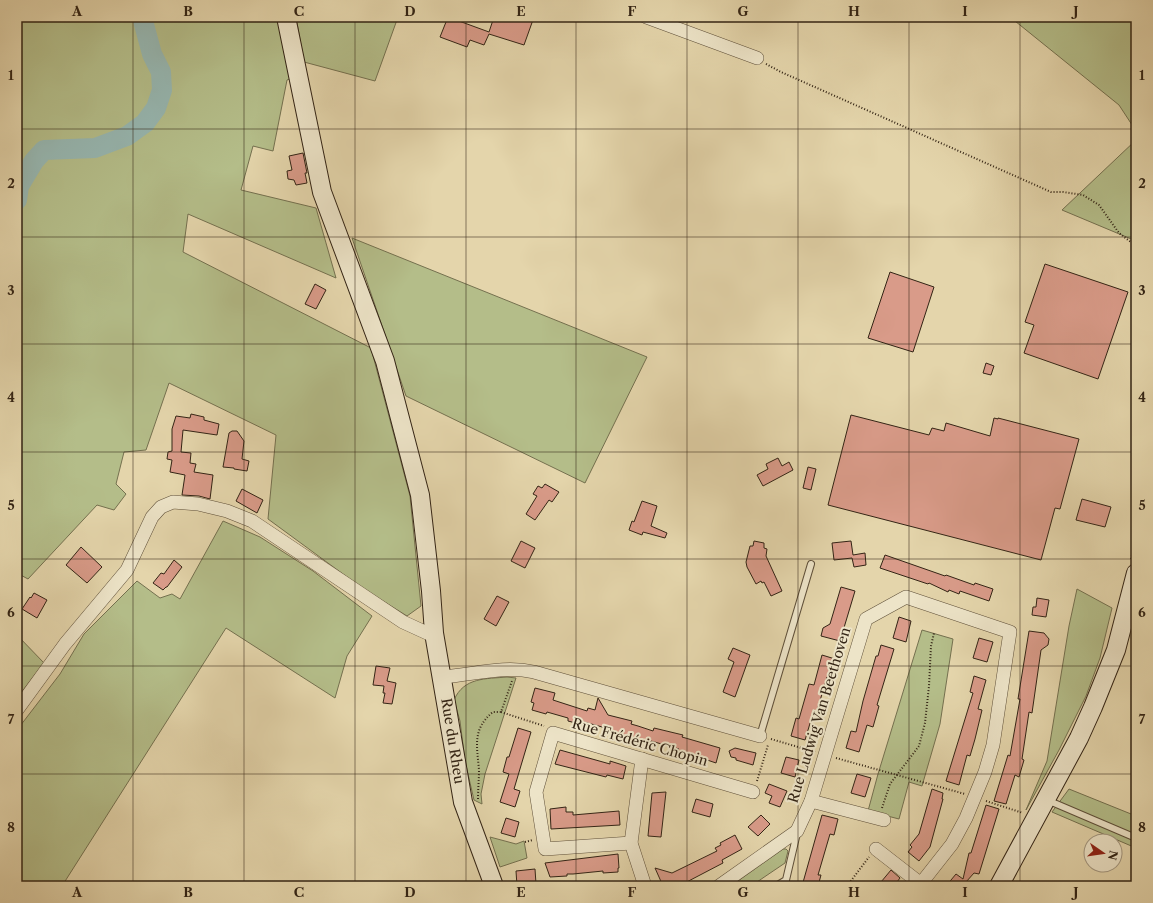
<svg xmlns="http://www.w3.org/2000/svg" width="1153" height="903" viewBox="0 0 1153 903" font-family="'Libre Caslon Text',serif">
<rect width="100%" height="100%" fill="#e4d5ab"/>
<filter id="stains"><feTurbulence type="fractalNoise" baseFrequency=".005" numOctaves="4"/><feColorMatrix values="0 0 0 0 .2 0 0 0 0 .09 0 0 0 0 .02 0 0 0 .5 -.17"/></filter>
<radialGradient id="worn" r=".72"><stop offset=".6" stop-color="#630" stop-opacity="0"/><stop offset="1" stop-color="#630" stop-opacity=".3"/></radialGradient>
<g fill="#b4bd89" stroke="#74704f">
<polygon points="17,17 278,17 292,78 287,80 273,151 253,146 241,190 316,208 336,278 188,214 183,252 371,348 410,496 421,606 407,616 362,588 268,519 276,435 169,383 146,450 124,452 116,484 126,494 114,510 97,505 28,579 17,573"/>
<polygon points="296,17 398,17 375,81 304,62"/>
<polygon points="1010,17 1136,17 1136,131 1119,105"/>
<polygon points="1136,140 1136,241 1062,210"/>
<polygon points="352,238 647,357 585,483 406,396"/>
<polygon points="223,521 260,537 313,571 372,616 347,656 335,698 226,628 62,886 17,886 17,730 60,674 84,634 137,581 160,598 172,594 180,599"/>
<polygon points="1077,589 1112,608 1100,658 1086,696 1059,750 1026,810 1047,761 1069,626"/>
<polygon points="922,630 953,639 940,724 922,786 909,782 899,819 868,811 878,774"/>
<polygon points="17,635 44,663 17,698"/>
<path d="M 507,677 L 516,678 L 485,774 L 481,794 L 482,804 L 474,800 L 465,761 L 460,721 L 454,700 C 464,677 486,679 507,677 Z"/>
<polygon points="1069,789 1136,816 1136,848 1052,812"/>
<polygon points="490,837 516,844 524,841 527,858 500,867"/>
<polygon points="783,849 786,849 788,851 785,863 754,884 753,886 736,886 735,883"/>
</g>
<g fill="none" stroke-linecap="round" stroke-linejoin="round">
<polyline stroke="#97b7b1" stroke-width="20" points="17,200 19,186 34,161 44,150 95,148 127,136 145,123 156,108 162,90 161,72 152,54 142,17"/>
</g>
<g fill="#d99b89" stroke="#332415">
<polygon points="448,17 489,32 494,17 534,17 524,45 489,34 484,45 470,40 467,47 440,37"/>
<polygon points="303,153 307,173 305,173 307,183 296,185 294,180 288,179 287,171 292,170 289,156"/>
<polygon points="1045,264 1128,292 1098,379 1024,353 1034,325 1025,322"/>
<polygon points="890,272 934,287 913,352 868,338"/>
<polygon points="315,284 326,290 316,309 305,304"/>
<polygon points="986,363 994,366 991,375 983,373"/>
<polygon points="191,414 204,417 204,420 219,424 217,435 183,430 181,452 191,453 190,463 196,464 194,472 213,475 210,499 199,496 182,495 185,475 170,472 172,460 167,459 168,452 172,451 172,429 176,416 190,418"/>
<polygon points="851,415 929,435 932,428 944,431 946,423 990,436 994,418 998,419 998,418 1079,439 1060,509 1055,508 1041,560 828,505"/>
<polygon points="232,431 237,431 244,441 242,459 249,461 247,471 234,469 234,468 223,467 229,433"/>
<polygon points="778,458 782,466 789,462 793,470 763,486 757,475 768,469 766,464"/>
<polygon points="808,467 816,469 811,490 803,488"/>
<polygon points="545,484 559,492 552,502 549,500 535,520 526,514 537,496 533,494 538,486 542,488"/>
<polygon points="242,489 263,500 257,513 236,501"/>
<polygon points="1082,499 1111,507 1105,527 1076,520"/>
<polygon points="642,501 657,506 651,526 667,533 665,538 643,532 642,535 629,530 632,521 634,522"/>
<polygon points="521,541 535,548 525,568 511,561"/>
<polygon points="754,541 764,543 764,548 767,549 766,556 782,591 771,596 764,582 762,583 761,581 756,584 747,567 746,562 750,546 753,546"/>
<polygon points="851,541 853,555 865,553 866,565 854,567 852,558 834,560 832,543"/>
<polygon points="81,547 102,567 87,583 66,565"/>
<polygon points="885,555 945,576 946,575 974,585 975,583 993,589 989,601 960,591 959,594 949,590 948,592 929,583 928,584 880,568"/>
<polygon points="174,560 182,567 167,587 166,587 163,590 153,583 161,573 164,574"/>
<polygon points="841,587 855,591 840,641 821,636 823,628 830,624"/>
<polygon points="34,593 47,600 37,618 22,609 30,597 31,598"/>
<polygon points="497,596 509,602 496,626 484,619"/>
<polygon points="1037,598 1049,600 1046,617 1032,615 1033,607 1036,607"/>
<polygon points="899,617 911,621 906,642 893,638"/>
<polygon points="1029,631 1044,633 1049,639 1048,645 1041,650 1032,713 1029,712 1022,759 1024,760 1019,777 1015,775 1006,804 994,801 1008,755 1010,756 1020,699 1018,699"/>
<polygon points="979,638 993,642 987,662 973,658"/>
<polygon points="881,645 894,649 877,705 879,706 873,727 867,725 859,752 846,748 851,731 856,732 863,701 876,656 878,656"/>
<polygon points="733,648 750,655 735,697 723,692 734,662 728,659"/>
<polygon points="822,655 835,659 831,678 827,677 817,711 814,710 805,740 791,736 796,718 799,719 809,684 814,685"/>
<polygon points="376,666 390,668 387,681 396,683 392,704 383,703 385,693 383,693 384,686 373,685"/>
<polygon points="974,676 986,680 978,709 982,710 975,739 970,756 967,755 959,785 946,781 973,693 970,692"/>
<polygon points="535,688 555,693 553,700 587,711 588,708 595,710 598,698 608,715 632,721 631,724 638,726 653,731 654,728 683,735 682,737 720,748 716,763 678,750 679,749 651,741 650,744 612,732 613,730 584,722 583,725 568,721 568,718 547,712 546,714 532,710 534,703 531,702"/>
<polygon points="518,728 531,732 514,789 520,791 515,807 500,802 509,774 503,772 507,757 509,757"/>
<polygon points="735,748 756,753 753,765 736,760 736,758 731,757 729,751"/>
<polygon points="560,750 610,764 610,761 626,766 623,779 607,775 606,777 555,764"/>
<polygon points="786,757 799,760 795,777 781,773"/>
<polygon points="857,774 871,778 865,797 851,793"/>
<polygon points="769,784 787,791 780,807 769,803 772,796 765,793"/>
<polygon points="932,789 943,793 942,799 943,799 930,847 919,861 908,852 912,847 910,845 919,834"/>
<polygon points="666,792 661,837 648,836 652,793"/>
<polygon points="696,799 713,804 710,817 692,812"/>
<polygon points="986,805 999,809 979,874 974,873 966,882 971,886 946,886 956,874 963,879 969,853 971,853"/>
<polygon points="566,807 566,812 573,812 573,815 619,811 620,825 551,829 550,809"/>
<polygon points="761,815 770,824 758,836 748,827"/>
<polygon points="822,815 838,819 834,835 830,834 818,875 821,875 818,886 802,886"/>
<polygon points="506,818 519,822 515,837 501,833"/>
<polygon points="735,835 742,849 722,860 723,863 679,886 663,886 655,868 672,873 717,851 715,848 721,845 720,843"/>
<polygon points="618,854 619,868 618,868 618,872 603,873 603,871 573,874 567,874 567,876 550,877 545,863"/>
<polygon points="535,869 536,884 517,886 516,871"/>
<polygon points="891,870 900,878 894,886 887,886 881,882"/>
</g>
<g fill="none" stroke-linecap="round" stroke-linejoin="round">
<g stroke="#5f503a" stroke-width="8">
<g id="lane">
<polyline points="760,736 811,564"/>
<polyline points="1047,800 1136,838"/>
<polyline points="776,886 786,880 797,833"/>
</g>
</g>
<g stroke="#5f503a" stroke-width="14">
<g id="street">
<polyline points="646,17 757,58"/>
<path d="M 442,677 C 473,675 503,665 534,672 L 760,736"/>
<polyline points="17,710 65,644 127,570 152,517 161,507 173,502 198,504 227,511 252,521 403,622 427,633 434,633"/>
<polyline points="642,759 631,843 645,886"/>
<polyline points="811,801 884,820"/>
<polyline points="631,843 545,849 536,792 553,733 753,792"/>
<polyline points="876,849 921,884"/>
<polyline points="719,886 797,831 811,801 866,619 906,597 1010,632 993,745 985,772 966,818 952,844 919,886"/>
</g>
</g>
<g stroke="#332415" stroke-width="20">
<g id="secondary">
<polyline points="286,17 322,192 385,361 420,495 431,591 434,633 463,802 494,886"/>
<polyline points="999,886 1079,738 1093,707 1116,650 1136,573"/>
</g>
</g>
<g stroke="#332415" stroke-width="2" stroke-dasharray="1 2" stroke-linecap="butt">
<polyline points="766,64 781,72 1051,192 1063,192 1083,195 1099,205 1119,233 1136,246"/>
<polyline points="1131,559 1136,539"/>
<polyline points="501,712 544,726"/>
<polyline points="771,739 815,752"/>
<polyline points="836,758 965,794"/>
<polyline points="757,781 768,745"/>
<path d="M 478,799 C 478,789 479,780 479,770 C 477,746 472,729 493,712 L 501,712 L 512,681"/>
<polyline points="986,801 1023,813"/>
<polyline points="882,808 890,784 919,746 925,723 929,686 931,646 934,633"/>
<polyline points="525,842 533,840"/>
<polyline points="847,886 869,857"/>
</g>
<use href="#lane" stroke="#ede4c8" stroke-width="6"/>
<use href="#street" stroke="#ede4c8" stroke-width="13"/>
<use href="#secondary" stroke="#ede4c8" stroke-width="18"/>
</g>
<path fill="none" stroke="#332415" stroke-width="1" stroke-opacity="0.55" d="M 133,17 L 133,886M 244,17 L 244,886M 355,17 L 355,886M 466,17 L 466,886M 576,17 L 576,886M 687,17 L 687,886M 798,17 L 798,886M 909,17 L 909,886M 1020,17 L 1020,886M 17,129 L 1136,129M 17,237 L 1136,237M 17,344 L 1136,344M 17,452 L 1136,452M 17,559 L 1136,559M 17,666 L 1136,666M 17,774 L 1136,774"/>
<g text-anchor="middle" stroke-width="4" stroke-linejoin="round" paint-order="stroke">
<g font-size="14" fill="#332415" stroke="#ede4c8">
<text transform="translate(819 715) rotate(-73)" y="5">Rue Ludwig Van Beethoven</text>
<text transform="translate(453 741) rotate(81)" y="5">Rue du Rheu</text>
<text transform="translate(640 742) rotate(16)" y="5">Rue Frédéric Chopin</text>
</g>
</g>
<rect width="1153" height="903" fill="none" stroke="#e4d5ab" stroke-width="44"/>
<g transform="translate(1103 853) rotate(103)"><circle r="19" fill="#ede4c8" stroke="#a39780"/>
<path d="M0-3L7 15L0 10L-7 15Z" fill="#8f2418"/>
<text y="-6" font-size="11" font-weight="bold" text-anchor="middle" fill="#332415">N</text>
</g>
<rect x="22" y="22" width="1109" height="859" fill="none" stroke="#332415" stroke-width="1.5"/>
<g font-size="13" text-anchor="middle" font-weight="bold" fill="#332415">
<text x="77" y="16">A</text>
<text x="188" y="16">B</text>
<text x="299" y="16">C</text>
<text x="410" y="16">D</text>
<text x="521" y="16">E</text>
<text x="632" y="16">F</text>
<text x="743" y="16">G</text>
<text x="854" y="16">H</text>
<text x="965" y="16">I</text>
<text x="1076" y="16">J</text>
<text x="11" y="80">1</text>
<text x="1142" y="80">1</text>
<text x="11" y="188">2</text>
<text x="1142" y="188">2</text>
<text x="11" y="295">3</text>
<text x="1142" y="295">3</text>
<text x="11" y="402">4</text>
<text x="1142" y="402">4</text>
<text x="11" y="510">5</text>
<text x="1142" y="510">5</text>
<text x="11" y="617">6</text>
<text x="1142" y="617">6</text>
<text x="11" y="724">7</text>
<text x="1142" y="724">7</text>
<text x="11" y="832">8</text>
<text x="1142" y="832">8</text>
<text x="77" y="897">A</text>
<text x="188" y="897">B</text>
<text x="299" y="897">C</text>
<text x="410" y="897">D</text>
<text x="521" y="897">E</text>
<text x="632" y="897">F</text>
<text x="743" y="897">G</text>
<text x="854" y="897">H</text>
<text x="965" y="897">I</text>
<text x="1076" y="897">J</text>
</g>
<rect width="100%" height="100%" filter="url(#stains)"/>
<rect width="100%" height="100%" fill="url(#worn)"/>
</svg>
